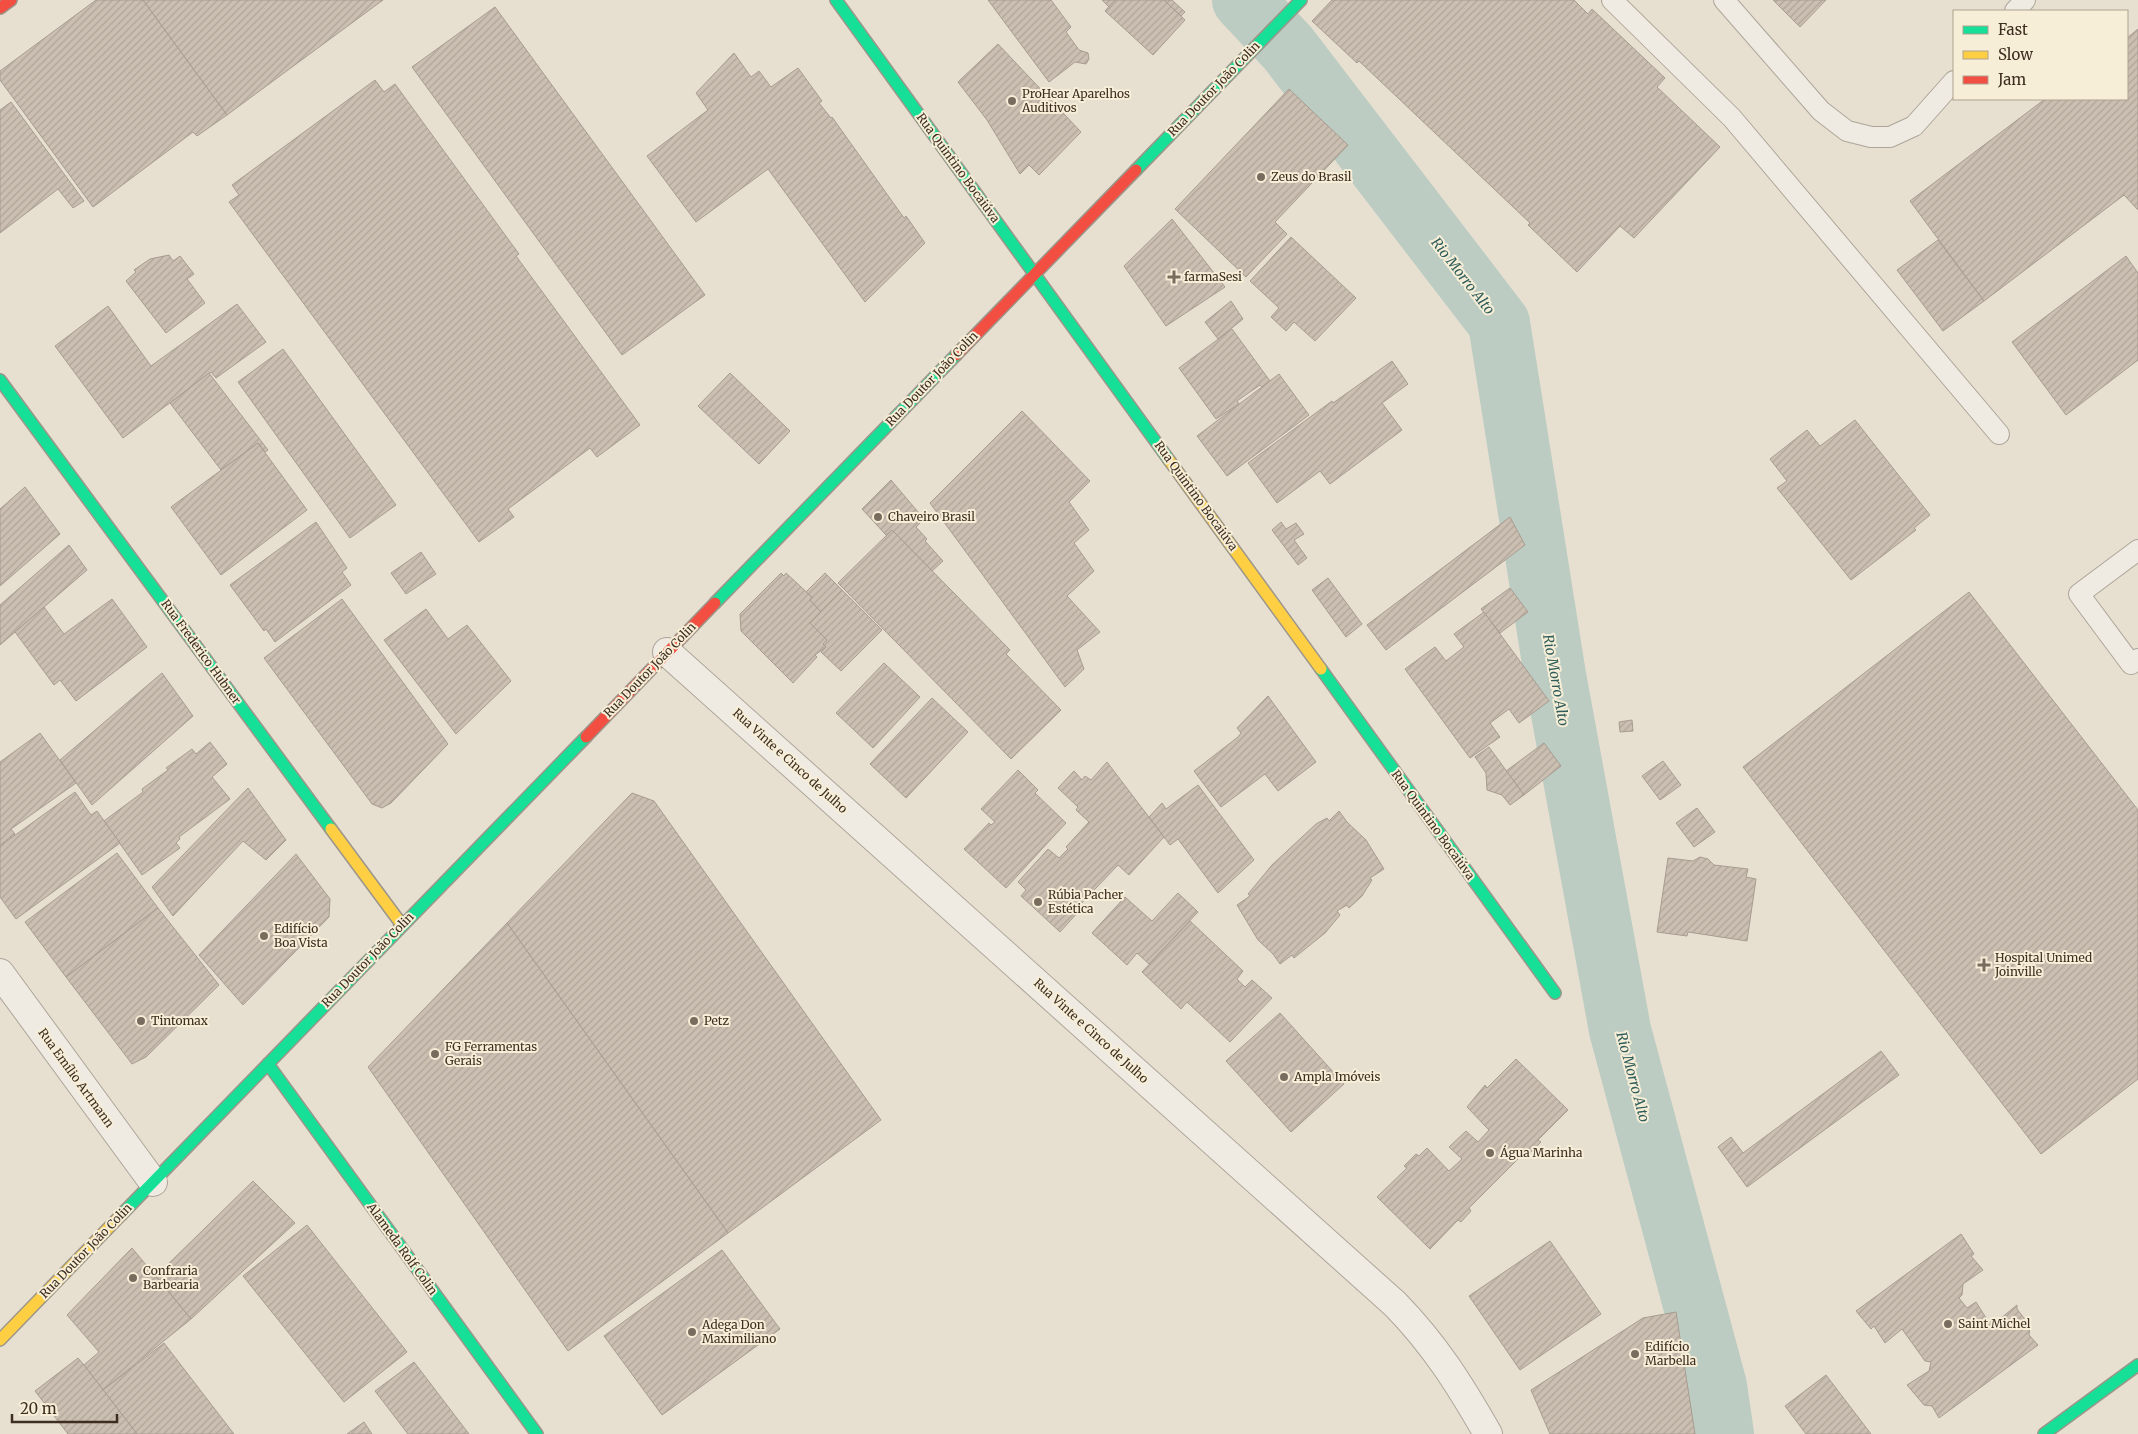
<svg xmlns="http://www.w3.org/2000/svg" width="2138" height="1434" viewBox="0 0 2138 1434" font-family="Merriweather,serif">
<defs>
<pattern id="building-hatch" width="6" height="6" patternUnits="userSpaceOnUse" patternTransform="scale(1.25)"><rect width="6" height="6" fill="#cbbfb2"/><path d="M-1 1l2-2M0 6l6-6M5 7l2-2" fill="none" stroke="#afa499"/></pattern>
</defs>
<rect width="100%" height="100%" fill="#e7e0d1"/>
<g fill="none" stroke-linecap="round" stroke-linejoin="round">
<polyline stroke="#bcccc2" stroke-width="62" points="1243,0 1288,48 1499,323 1555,675 1620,1030 1716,1386 1723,1434"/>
</g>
<g fill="url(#building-hatch)" stroke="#a89c90">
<polygon points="96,0 143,0 227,115 197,136 193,132 93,207 0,80 0,71"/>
<polygon points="143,0 383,0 227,115"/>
<polygon points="988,0 1051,0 1071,27 1066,32 1079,50 1088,53 1089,59 1086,64 1075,62 1049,82"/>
<polygon points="1102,0 1115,0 1109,7"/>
<polygon points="1115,0 1164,0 1185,20 1153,55 1105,11"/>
<polygon points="1164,0 1172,0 1185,12 1181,16"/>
<polygon points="1332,0 1574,0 1588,14 1592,9 1665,78 1657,87 1720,147 1634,238 1620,226 1577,272 1528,225 1530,223 1359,61 1357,63 1312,21"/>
<polygon points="1773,0 1826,0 1800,27"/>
<polygon points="495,7 705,295 622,355 412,67"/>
<polygon points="2138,29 2138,210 2124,195 1984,301 1910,201 2045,99 2127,99 2127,38"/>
<polygon points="998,44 1081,132 1039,175 1029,165 1020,174 987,120 958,82"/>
<polygon points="734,53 751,77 759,71 771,87 798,68 822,101 819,103 831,118 832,117 904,218 906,216 925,243 865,302 768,169 696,222 647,156 708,110 696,93"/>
<polygon points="375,80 384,92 395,84 519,254 516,256 640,425 597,457 590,448 508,509 514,517 479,542 229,202 239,195 232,185"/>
<polygon points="1289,89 1348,145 1275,222 1287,234 1246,277 1175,209"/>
<polygon points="11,102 84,201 73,208 58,189 0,233 0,110"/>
<polygon points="1172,219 1225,287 1166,326 1124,266"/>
<polygon points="1291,237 1356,298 1315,341 1294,322 1286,331 1271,317 1279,308 1250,281"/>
<polygon points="1938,240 1984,301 1943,331 1897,270"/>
<polygon points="169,255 173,261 180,256 194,274 187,279 205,303 166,333 126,281 136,272 134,270 150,259"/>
<polygon points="2126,256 2138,273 2138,360 2066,415 2012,342"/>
<polygon points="1231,301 1243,319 1218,339 1205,322"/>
<polygon points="237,304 266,342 216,378 211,372 123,438 55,346 108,306 151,366"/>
<polygon points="1232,329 1270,381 1262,387 1260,385 1237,401 1239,404 1216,419 1179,368"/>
<polygon points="283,349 396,505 350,538 238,382"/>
<polygon points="1392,361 1408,384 1382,403 1402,430 1330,484 1320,471 1277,503 1248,463 1332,401 1333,403"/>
<polygon points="209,373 268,450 265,452 258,443 221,470 170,403"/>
<polygon points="730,373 790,431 759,464 698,406"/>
<polygon points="1279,374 1309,415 1227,476 1197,436"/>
<polygon points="1022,411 1090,481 1069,502 1089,530 1074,543 1094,571 1067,596 1100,632 1077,650 1084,669 1065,687 930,503"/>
<polygon points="1855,420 1930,515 1914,528 1916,530 1851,580 1777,488 1787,481 1770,459 1807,430 1820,446"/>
<polygon points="258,443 307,510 221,575 171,507"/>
<polygon points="891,480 924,519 916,527 927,539 925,541 943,561 932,571 892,530 886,535 862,509"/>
<polygon points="25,487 60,534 0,586 0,509"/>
<polygon points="1510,517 1525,545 1386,650 1367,625"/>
<polygon points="316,522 347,568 342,572 351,585 275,642 266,629 264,631 230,585"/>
<polygon points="1281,522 1286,529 1296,523 1304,534 1294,540 1307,558 1298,565 1272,530"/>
<polygon points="892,530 1010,650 1006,654 1061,710 1011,759 838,583"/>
<polygon points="69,545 87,570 0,645 0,605"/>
<polygon points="421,552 436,574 406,594 391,573"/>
<polygon points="781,573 784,576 786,573 812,597 810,600 821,612 810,623 827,640 823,644 826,647 815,655 817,657 793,683 741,631 740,614"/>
<polygon points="825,573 842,590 821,612 810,600 812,597 806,592"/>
<polygon points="1328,578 1362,624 1346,637 1312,590"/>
<polygon points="1510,588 1528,612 1500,633 1481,609"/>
<polygon points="842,590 882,630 841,671 821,652 826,647 823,644 827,640 810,623"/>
<polygon points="1969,592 2138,810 2138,1079 2041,1154 1743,767"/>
<polygon points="112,599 147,647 76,701 60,680 54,685 15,632 44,607 64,634"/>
<polygon points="342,599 448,744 391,803 382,808 372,804 264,658"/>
<polygon points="426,609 448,639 467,625 511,681 456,734 384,640"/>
<polygon points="1484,612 1549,701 1519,723 1509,709 1490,723 1500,737 1470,758 1405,669 1435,647 1446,661 1464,647 1454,634"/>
<polygon points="884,663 920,697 873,748 836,713"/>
<polygon points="162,673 193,716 92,805 60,760"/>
<polygon points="1268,696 1316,762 1278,791 1265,774 1221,807 1194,771 1238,737 1241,733 1237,728"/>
<polygon points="932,698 968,732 906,798 870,764"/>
<polygon points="1632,720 1633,731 1620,732 1619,722"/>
<polygon points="40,733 76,783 11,829 15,834 0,845 0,762"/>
<polygon points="210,742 227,764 212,777 230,799 179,837 180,839 176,843 180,848 142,875 104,821 143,792 142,789 168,770 166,768 192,749 196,754"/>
<polygon points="1544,743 1561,766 1524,795 1506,771"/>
<polygon points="1489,747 1524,795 1510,805 1502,795 1487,790 1486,773 1475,757"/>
<polygon points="1663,761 1681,785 1660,800 1642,776"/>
<polygon points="1107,762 1164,837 1129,875 1118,865 1076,909 1079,911 1060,932 1021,896 1026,890 1018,882 1048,849 1059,858 1068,849 1066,847 1089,822 1076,810 1078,807 1058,788 1074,771 1082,780 1085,776 1091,780"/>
<polygon points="1018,770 1038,790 1035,793 1066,823 1006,888 964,849 989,823 991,825 995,822 981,809"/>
<polygon points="1198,785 1254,860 1218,893 1178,839 1170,845 1149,817 1162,803 1166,809"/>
<polygon points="248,788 286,840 266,860 243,841 173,916 152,887"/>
<polygon points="75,792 91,815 97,811 120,843 16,919 0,897 0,846"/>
<polygon points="632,793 654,801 881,1120 728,1233 507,923"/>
<polygon points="1697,808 1715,832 1694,847 1676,823"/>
<polygon points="1339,811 1347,822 1366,840 1384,869 1370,878 1372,880 1362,896 1349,908 1347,905 1337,911 1340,915 1325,933 1294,958 1292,955 1280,964 1273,954 1258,940 1237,905 1250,896 1248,894 1272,865 1316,824 1327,818 1329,821"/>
<polygon points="117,853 158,908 66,977 25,922"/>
<polygon points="296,854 330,899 329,917 243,1005 199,955"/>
<polygon points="1700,857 1708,859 1714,865 1748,869 1746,877 1756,879 1747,941 1688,932 1687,936 1657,932 1668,858 1693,861"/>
<polygon points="1178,893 1198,912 1149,964 1137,953 1127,965 1092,933 1125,897 1152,921"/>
<polygon points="158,908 219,985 146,1057 132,1064 66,977"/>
<polygon points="1190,921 1243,971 1237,979 1245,987 1252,980 1272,998 1230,1042 1187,1002 1181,1009 1142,972"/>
<polygon points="507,923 728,1233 568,1351 368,1067"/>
<polygon points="1280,1013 1344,1084 1291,1132 1226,1061"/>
<polygon points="1881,1051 1899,1075 1747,1187 1718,1147 1731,1137 1743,1153"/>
<polygon points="1516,1059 1568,1110 1538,1140 1541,1142 1530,1153 1527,1150 1469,1208 1471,1211 1461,1222 1458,1220 1430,1249 1377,1197 1407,1168 1404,1166 1416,1154 1419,1156 1427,1148 1449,1171 1462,1159 1449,1147 1466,1131 1478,1142 1489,1130 1467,1107 1485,1085 1487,1088"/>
<polygon points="253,1181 295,1223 191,1319 156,1276"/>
<polygon points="307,1225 407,1352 344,1402 243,1276"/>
<polygon points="1961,1234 1974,1254 1971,1256 1983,1270 1963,1284 1962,1295 1959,1298 1967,1308 1976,1302 1988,1321 1995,1323 2017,1305 2017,1309 2030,1326 2029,1335 2038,1345 1939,1418 1932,1406 1924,1405 1907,1385 1929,1371 1931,1362 1925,1361 1902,1329 1885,1343 1874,1326 1871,1329 1856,1311"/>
<polygon points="1550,1241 1601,1314 1520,1370 1469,1296"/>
<polygon points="132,1248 191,1319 103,1390 84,1365 99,1352 67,1315"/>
<polygon points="722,1250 780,1329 662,1415 604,1336"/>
<polygon points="1676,1312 1695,1434 1550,1434 1531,1390 1643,1318"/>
<polygon points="164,1343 234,1434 137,1434 103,1390"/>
<polygon points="78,1358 84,1365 137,1434 68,1434 35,1391"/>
<polygon points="414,1362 469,1434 408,1434 375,1391"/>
<polygon points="1826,1375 1871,1434 1806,1434 1785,1406"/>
<polygon points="364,1422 372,1434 347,1434"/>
</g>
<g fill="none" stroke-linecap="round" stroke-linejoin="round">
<g stroke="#ada599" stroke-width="22">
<g id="lane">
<polyline points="1612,0 1732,118 1999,434"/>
<polyline points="1724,0 1821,111 1847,131 1871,137 1890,137 1914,126 1954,81"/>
<polyline points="2015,11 2025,0"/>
<polyline points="2138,550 2079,594 2131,664 2138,659"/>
</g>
</g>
<g stroke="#ada599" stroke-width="30">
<g id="street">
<path d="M 667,652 L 1395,1304 C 1435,1345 1460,1385 1488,1434"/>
<polyline points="0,973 153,1182"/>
</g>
</g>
<g stroke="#9c958a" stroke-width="14">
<g id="fast">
<polyline points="836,0 1169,460"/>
<polyline points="1136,170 1301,0"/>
<polyline points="0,380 331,829"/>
<polyline points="715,603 956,355"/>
<polyline points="1321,669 1555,993"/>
<polyline points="268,1064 537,1434"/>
<polyline points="121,1215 586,737"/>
<polyline points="2044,1434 2138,1365"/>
</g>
</g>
<g stroke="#9c958a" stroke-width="14">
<g id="slow">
<polyline points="1169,460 1321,669"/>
<polyline points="331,829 402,925"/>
<polyline points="0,1340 121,1215"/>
</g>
</g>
<g stroke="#9c958a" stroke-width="14">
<g id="jam">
<polyline points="0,8 11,0"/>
<polyline points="956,355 1136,170"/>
<polyline points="586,737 715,603"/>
</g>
</g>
<use href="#lane" stroke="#efebe3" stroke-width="20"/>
<use href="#street" stroke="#efebe3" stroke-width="28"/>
<use href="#fast" stroke="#16e098" stroke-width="11"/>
<use href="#slow" stroke="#ffcf43" stroke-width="11"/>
<use href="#jam" stroke="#f24e42" stroke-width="11"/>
</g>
<g fill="#786c5e" stroke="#f7eed8" stroke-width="2">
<circle cx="1012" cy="101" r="5"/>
<circle cx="1261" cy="177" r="5"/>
<path d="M1171.5 269.5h5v5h5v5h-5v5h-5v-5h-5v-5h5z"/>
<circle cx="878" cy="517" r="5"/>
<circle cx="1038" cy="902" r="5"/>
<circle cx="264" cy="936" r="5"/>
<path d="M1981.5 957.5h5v5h5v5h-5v5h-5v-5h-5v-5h5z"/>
<circle cx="141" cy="1021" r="5"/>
<circle cx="694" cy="1021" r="5"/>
<circle cx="435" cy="1054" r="5"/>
<circle cx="1284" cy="1077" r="5"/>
<circle cx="1490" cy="1153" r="5"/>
<circle cx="133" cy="1278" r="5"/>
<circle cx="1948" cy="1324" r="5"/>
<circle cx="692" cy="1332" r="5"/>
<circle cx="1635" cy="1354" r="5"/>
</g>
<g text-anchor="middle" stroke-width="4" stroke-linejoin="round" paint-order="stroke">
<g font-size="12" fill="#3d2e20" stroke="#f7eed8">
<text transform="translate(1214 89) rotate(-46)" y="4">Rua Doutor João Colin</text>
<text transform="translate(958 168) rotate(54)" y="4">Rua Quintino Bocaiúva</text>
<text transform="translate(932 379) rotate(-46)" y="4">Rua Doutor João Colin</text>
<text transform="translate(1196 496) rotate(54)" y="4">Rua Quintino Bocaiúva</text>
<text transform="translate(201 652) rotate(54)" y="4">Rua Frederico Hubner</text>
<text transform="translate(650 670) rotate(-46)" y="4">Rua Doutor João Colin</text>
<text transform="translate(790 761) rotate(42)" y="4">Rua Vinte e Cinco de Julho</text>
<text transform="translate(1433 825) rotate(54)" y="4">Rua Quintino Bocaiúva</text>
<text transform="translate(368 960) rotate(-46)" y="4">Rua Doutor João Colin</text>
<text transform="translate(1091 1031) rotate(42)" y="4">Rua Vinte e Cinco de Julho</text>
<text transform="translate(76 1078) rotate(54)" y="4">Rua Emílio Artmann</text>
<text transform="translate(402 1249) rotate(54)" y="4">Alameda Rolf Colin</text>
<text transform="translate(86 1251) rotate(-46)" y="4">Rua Doutor João Colin</text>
</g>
<g font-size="12" fill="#3d2e20" stroke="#f7eed8" text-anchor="start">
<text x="1022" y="98">ProHear Aparelhos<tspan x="1022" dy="14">Auditivos</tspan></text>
<text x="1271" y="181">Zeus do Brasil</text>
<text x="1184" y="281">farmaSesi</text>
<text x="888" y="521">Chaveiro Brasil</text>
<text x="1048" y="899">Rúbia Pacher<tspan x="1048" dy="14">Estética</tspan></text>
<text x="274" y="933">Edifício<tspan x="274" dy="14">Boa Vista</tspan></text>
<text x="1995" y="962">Hospital Unimed<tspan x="1995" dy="14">Joinville</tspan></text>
<text x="151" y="1025">Tintomax</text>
<text x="704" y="1025">Petz</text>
<text x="445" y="1051">FG Ferramentas<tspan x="445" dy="14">Gerais</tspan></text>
<text x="1294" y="1081">Ampla Imóveis</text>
<text x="1500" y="1157">Água Marinha</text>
<text x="143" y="1275">Confraria<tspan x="143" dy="14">Barbearia</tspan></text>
<text x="1958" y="1328">Saint Michel</text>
<text x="702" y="1329">Adega Don<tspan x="702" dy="14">Maximiliano</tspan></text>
<text x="1645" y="1351">Edifício<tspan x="1645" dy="14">Marbella</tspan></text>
</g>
<g font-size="14" font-style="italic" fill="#2f5d5a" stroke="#f7eed8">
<text transform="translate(1463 276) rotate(52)" y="5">Rio Morro Alto</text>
<text transform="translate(1556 680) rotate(80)" y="5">Rio Morro Alto</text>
<text transform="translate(1633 1077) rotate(75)" y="5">Rio Morro Alto</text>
</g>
</g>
<rect x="1953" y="10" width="175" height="90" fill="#f7eed8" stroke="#ada18e"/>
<rect x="1963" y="26" width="25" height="8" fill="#16e098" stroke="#ada18e"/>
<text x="1998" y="35" font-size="15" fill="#3d2e20">Fast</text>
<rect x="1963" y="51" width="25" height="8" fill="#ffcf43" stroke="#ada18e"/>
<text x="1998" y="60" font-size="15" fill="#3d2e20">Slow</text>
<rect x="1963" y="76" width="25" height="8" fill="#f24e42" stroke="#ada18e"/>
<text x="1998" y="85" font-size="15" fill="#3d2e20">Jam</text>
<path d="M12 1414v8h105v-8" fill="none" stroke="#3d2e20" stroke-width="2.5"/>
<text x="20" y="1414" font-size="15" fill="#3d2e20" stroke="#f7eed8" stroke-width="4" paint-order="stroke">20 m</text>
</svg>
